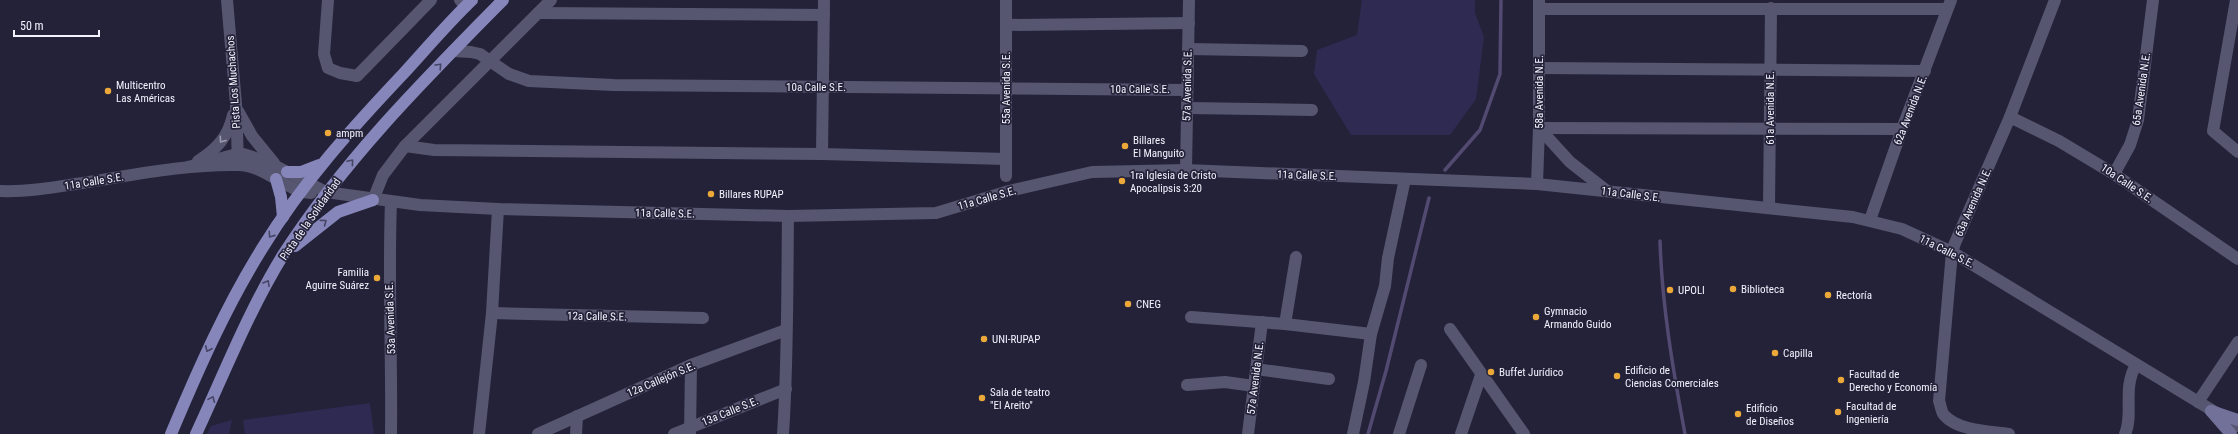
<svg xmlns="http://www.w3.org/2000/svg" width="2238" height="434" viewBox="0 0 2238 434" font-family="'Roboto Condensed',sans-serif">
<rect width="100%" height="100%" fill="#232239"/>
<g fill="#2e2a52">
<polygon points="1362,0 1475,0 1475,13 1484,37 1476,99 1450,135 1351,135 1314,74 1317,50 1357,35"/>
<polygon points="370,403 374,434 245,434 243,420"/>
<polygon points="232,420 229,434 207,434 211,426"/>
</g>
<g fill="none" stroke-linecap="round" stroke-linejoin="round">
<g stroke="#534a71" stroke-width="3.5">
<polyline points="1445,170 1480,130 1500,74 1501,0"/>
<path d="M 1660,241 C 1662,306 1673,370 1685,434"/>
<polyline points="1368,434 1386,371 1429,198"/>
</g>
<g stroke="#565670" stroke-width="12">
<polyline points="328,0 324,54 328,68 340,73 357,76 431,0"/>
<polyline points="460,0 466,6"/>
<polyline points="2236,0 2213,131 2238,152"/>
<polyline points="1539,9 1947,9"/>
<polyline points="538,13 824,15"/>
<polyline points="1006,25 1189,23"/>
<polyline points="1188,49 1302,51"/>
<polyline points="453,51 471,52 480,54 509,74 529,81 613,85 1187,90"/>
<polyline points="1539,68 1925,71"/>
<polyline points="1187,108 1312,110"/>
<polyline points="2010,117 2059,141 2114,174 2238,259"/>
<polyline points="1539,128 1902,129"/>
<polyline points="405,146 434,150 822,154 1006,159"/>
<polyline points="822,154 824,0"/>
<polyline points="1186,170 1189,0"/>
<polyline points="2114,174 2130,145 2138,120 2153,0"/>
<polyline points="1006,176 1006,0"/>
<polyline points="1537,184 1539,128 1539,0"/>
<polyline points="373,200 383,175 405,146 551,0"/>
<path d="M 391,202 C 388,279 392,357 391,434"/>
<polyline points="1769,208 1771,8"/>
<polyline points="1870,220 1902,129 1951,0"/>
<polyline points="492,313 703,318"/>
<polyline points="1191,317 1285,324 1371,334"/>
<polyline points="1285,324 1296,257"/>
<polyline points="1450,329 1524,434"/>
<polyline points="1256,369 1329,379"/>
<polyline points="1187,385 1225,382 1254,386"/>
<polyline points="2198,402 2238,342"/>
<polyline points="479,434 492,313 498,209"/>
<polyline points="538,434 691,365 786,330"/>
<polyline points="576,434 577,416"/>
<polyline points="674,434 786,389"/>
<polyline points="690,434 691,365"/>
<path d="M 783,434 C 788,361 787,289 788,216"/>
<polyline points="1248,434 1262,322"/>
<polyline points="1353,434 1364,382 1371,334 1385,286 1388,258 1405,179"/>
<polyline points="1399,434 1421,365"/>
<polyline points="1461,434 1481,375"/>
<path d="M 2009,434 C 1989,431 1958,431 1944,415 C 1941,412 1941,405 1939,401 L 1952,252 L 1955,243 L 2010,117 L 2055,0"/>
<path d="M 2125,434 C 2134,415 2122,388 2136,365"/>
</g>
<g stroke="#565670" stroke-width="12">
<polyline points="227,0 236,104 238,162"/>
<polyline points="238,111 252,136 274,163"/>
<polyline points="1539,128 1570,162 1607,191"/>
<path d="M 198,161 C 217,149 228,137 233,115"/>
<polyline points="188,167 233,155 243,154 268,162 326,192 420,205 498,209 788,216 936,213 1009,191 1092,172 1186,170 1537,184 1853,217 1902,229 1952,252 2238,426"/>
<path d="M 0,191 C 26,192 50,188 75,184 C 129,176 184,164 238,165 C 265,165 285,191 311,193"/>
</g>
<g stroke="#72719a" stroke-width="12">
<polyline points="2211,411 2231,434"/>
<polyline points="2211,411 2238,420"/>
</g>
<g stroke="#8786ba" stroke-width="12">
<polyline points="287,172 301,172 319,165"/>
<polyline points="276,179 281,197 283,217"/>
<polyline points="295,246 338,212 373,200"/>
<path d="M 171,434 C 198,370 226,306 263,247 C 303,182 352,128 404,73 C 426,49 448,23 472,0"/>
<path d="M 196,434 C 224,374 248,312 283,255 C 344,160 424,80 503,0"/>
</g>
</g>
<defs><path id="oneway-chevron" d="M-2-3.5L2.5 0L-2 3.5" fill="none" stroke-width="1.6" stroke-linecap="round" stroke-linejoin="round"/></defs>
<g stroke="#464566">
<use href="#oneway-chevron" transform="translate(439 66) rotate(-47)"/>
<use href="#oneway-chevron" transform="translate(351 162) rotate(-50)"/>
<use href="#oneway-chevron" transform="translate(324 222) rotate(-37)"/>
<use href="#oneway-chevron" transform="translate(271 235) rotate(125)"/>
<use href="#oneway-chevron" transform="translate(267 283) rotate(-60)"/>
<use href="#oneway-chevron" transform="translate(208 349) rotate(115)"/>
<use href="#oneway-chevron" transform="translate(212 399) rotate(-66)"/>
</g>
<use stroke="#9c9cb0" href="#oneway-chevron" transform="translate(222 140) rotate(126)"/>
<g fill="#eca93a" stroke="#232239" stroke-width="1.5">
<circle cx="108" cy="91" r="4"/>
<circle cx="328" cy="133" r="4"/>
<circle cx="1125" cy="146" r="4"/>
<circle cx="1122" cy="181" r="4"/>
<circle cx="711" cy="194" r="4"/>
<circle cx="377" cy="278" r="4"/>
<circle cx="1733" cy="289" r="4"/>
<circle cx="1670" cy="290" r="4"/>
<circle cx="1828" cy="295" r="4"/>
<circle cx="1128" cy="304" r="4"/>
<circle cx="1536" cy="317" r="4"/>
<circle cx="984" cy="339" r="4"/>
<circle cx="1775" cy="353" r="4"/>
<circle cx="1491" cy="372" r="4"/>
<circle cx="1617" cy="376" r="4"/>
<circle cx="1841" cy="380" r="4"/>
<circle cx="982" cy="398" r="4"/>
<circle cx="1838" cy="412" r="4"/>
<circle cx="1738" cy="414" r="4"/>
</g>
<g text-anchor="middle" stroke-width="3.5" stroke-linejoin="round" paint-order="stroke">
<g font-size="11" fill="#f2f2fe" stroke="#232239">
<text transform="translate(233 82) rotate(-94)" y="4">Pista Los Muchachos</text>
<text transform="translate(1187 85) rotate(-89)" y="4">57a Avenida S.E.</text>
<text x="816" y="91">10a Calle S.E.</text>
<text transform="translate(1006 88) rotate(-90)" y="4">55a Avenida S.E.</text>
<text x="1140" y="93">10a Calle S.E.</text>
<text transform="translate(2141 89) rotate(-82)" y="4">65a Avenida N.E.</text>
<text transform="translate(1539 92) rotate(-90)" y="4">58a Avenida N.E.</text>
<text transform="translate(1770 108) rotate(-90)" y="4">61a Avenida N.E.</text>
<text transform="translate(1910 110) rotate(-69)" y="4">62a Avenida N.E.</text>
<text transform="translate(1307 175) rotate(2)" y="4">11a Calle S.E.</text>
<text transform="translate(94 181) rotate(-9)" y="4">11a Calle S.E.</text>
<text transform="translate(2127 183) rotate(34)" y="4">10a Calle S.E.</text>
<text transform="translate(1631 194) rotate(7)" y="4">11a Calle S.E.</text>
<text transform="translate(987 198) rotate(-16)" y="4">11a Calle S.E.</text>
<text transform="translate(1973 202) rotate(-66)" y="4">63a Avenida N.E.</text>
<text transform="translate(665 213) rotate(1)" y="4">11a Calle S.E.</text>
<text transform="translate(310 219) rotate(-55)" y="4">Pista de la Solidaridad</text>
<text transform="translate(1947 251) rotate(27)" y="4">11a Calle S.E.</text>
<text transform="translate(597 316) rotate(1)" y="4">12a Calle S.E.</text>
<text transform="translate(390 318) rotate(-92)" y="4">53a Avenida S.E.</text>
<text transform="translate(1255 378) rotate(-83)" y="4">57a Avenida N.E.</text>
<text transform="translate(661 379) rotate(-23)" y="4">12a Callejón S.E.</text>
<text transform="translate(730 411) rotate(-22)" y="4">13a Calle S.E.</text>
</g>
<g font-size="11" fill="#f2f2fe" stroke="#232239" text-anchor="start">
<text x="116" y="89">Multicentro<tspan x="116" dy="13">Las Américas</tspan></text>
<text x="336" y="137">ampm</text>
<text x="1133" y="144">Billares<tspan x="1133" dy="13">El Manguito</tspan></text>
<text x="1130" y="179">1ra Iglesia de Cristo<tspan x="1130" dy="13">Apocalipsis 3:20</tspan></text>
<text x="719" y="198">Billares RUPAP</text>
<text x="369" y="276" text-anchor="end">Familia<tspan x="369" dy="13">Aguirre Suárez</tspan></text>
<text x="1741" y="293">Biblioteca</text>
<text x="1678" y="294">UPOLI</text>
<text x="1836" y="299">Rectoría</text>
<text x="1136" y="308">CNEG</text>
<text x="1544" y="315">Gymnacio<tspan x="1544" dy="13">Armando Guido</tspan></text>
<text x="992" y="343">UNI-RUPAP</text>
<text x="1783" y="357">Capilla</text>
<text x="1625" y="374">Edificio de<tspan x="1625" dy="13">Ciencias Comerciales</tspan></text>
<text x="1499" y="376">Buffet Jurídico</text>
<text x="1849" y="378">Facultad de<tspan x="1849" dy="13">Derecho y Economía</tspan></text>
<text x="990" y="396">Sala de teatro<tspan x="990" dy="13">"El Areito"</tspan></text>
<text x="1846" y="410">Facultad de<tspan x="1846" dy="13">Ingeniería</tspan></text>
<text x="1746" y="412">Edificio<tspan x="1746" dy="13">de Diseños</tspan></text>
</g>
</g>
<path d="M14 30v6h85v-6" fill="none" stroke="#f2f2fe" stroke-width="2"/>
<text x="20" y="30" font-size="12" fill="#f2f2fe" stroke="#232239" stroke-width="3" paint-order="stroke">50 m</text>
</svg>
